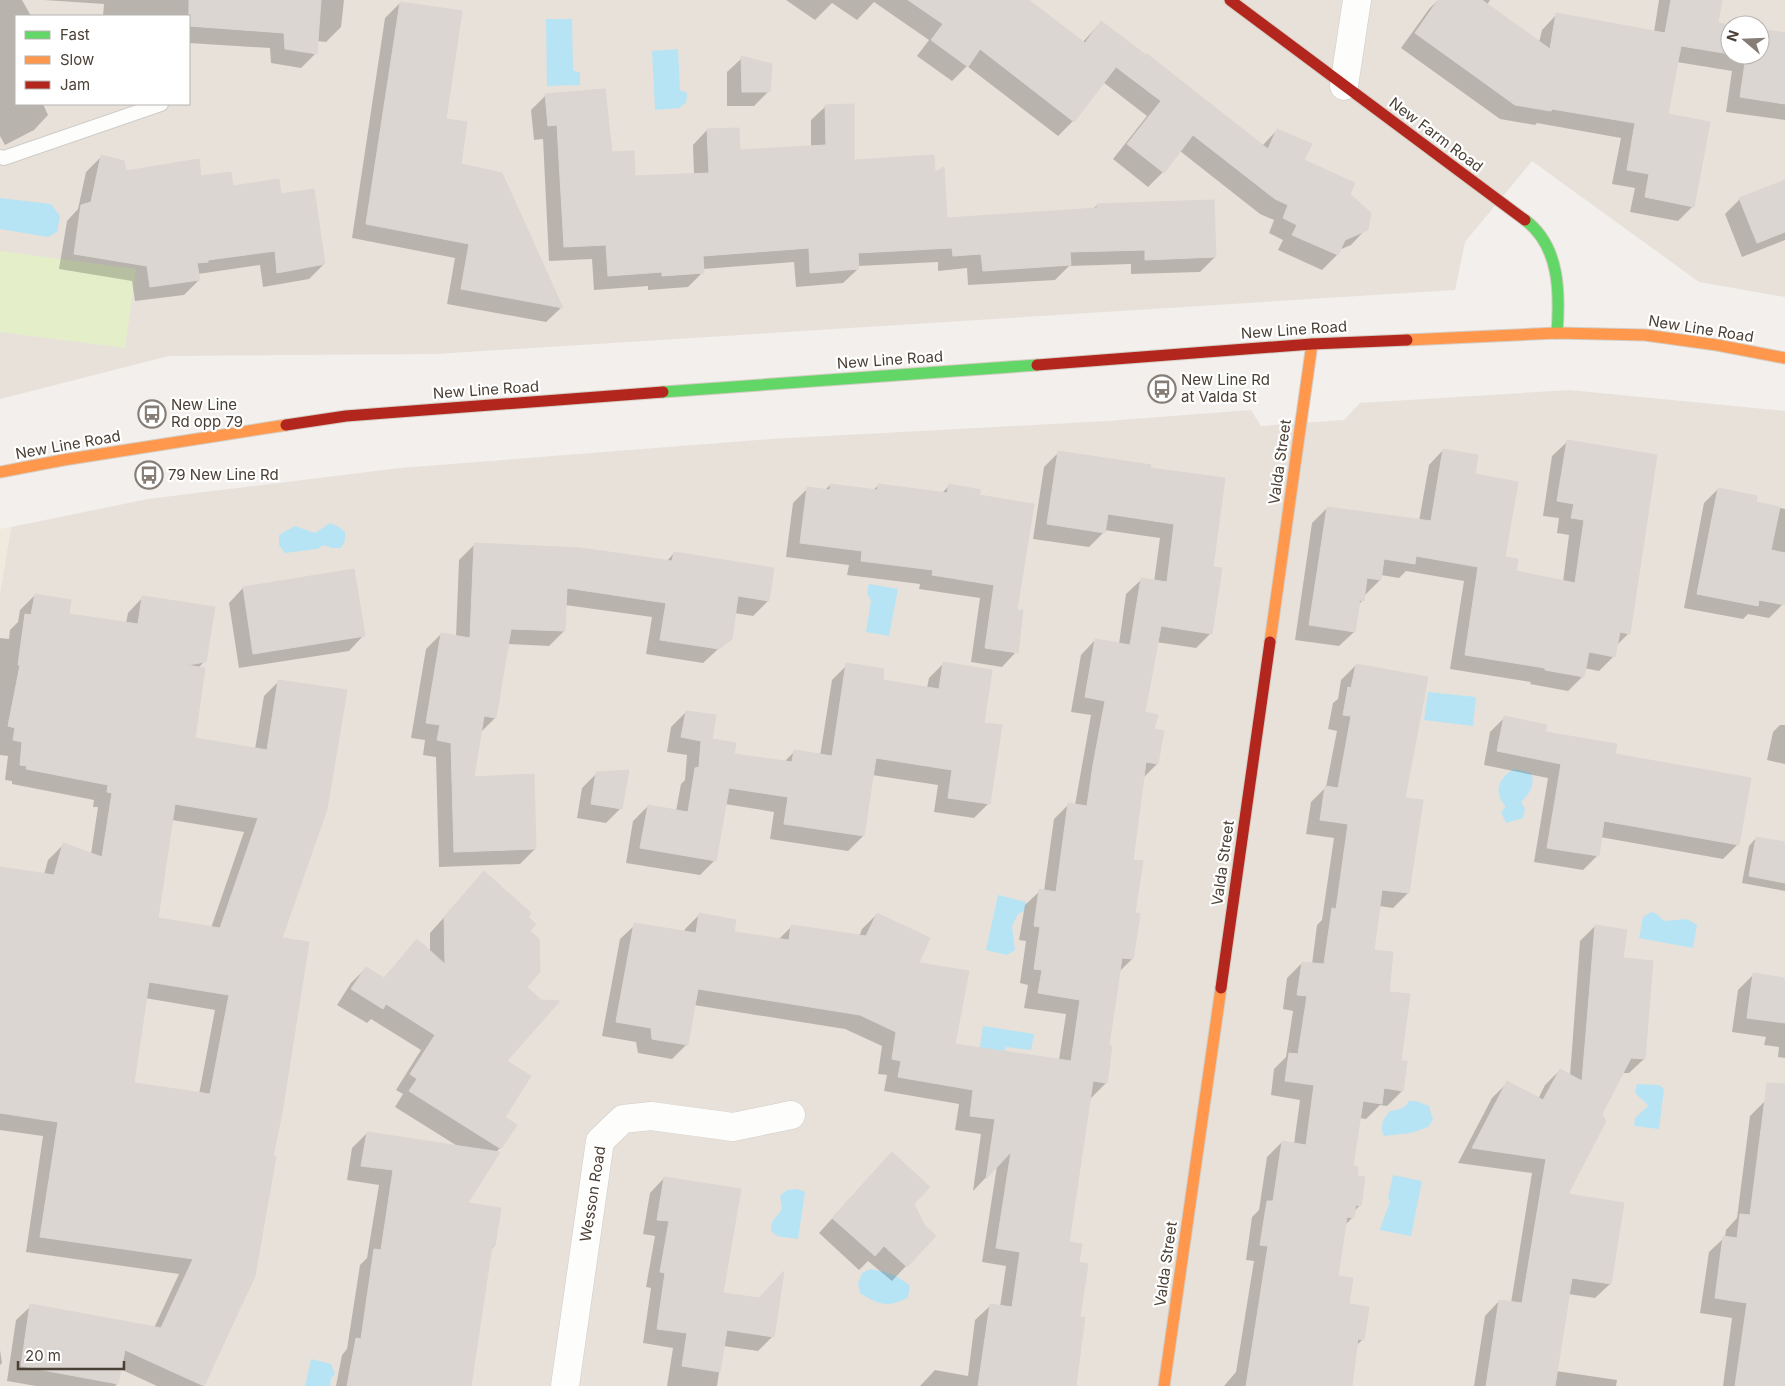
<svg xmlns="http://www.w3.org/2000/svg" width="1785" height="1386" viewBox="0 0 1785 1386" font-family="Inter,sans-serif">
<rect width="100%" height="100%" fill="#f2efec"/>
<g fill="#e7e1d9" fill-rule="evenodd">
<path d="M 0,0 L 1785,0 L 1785,297 L 1699,282 L 1532,161 L 1465,242 L 1455,290 L 436,354 L 169,356 L 0,399 ZM 16,16 L 189,16 L 189,104 L 16,104 ZM 1730,25 L 1760,25 L 1760,55 L 1730,55 Z"/>
<polygon points="1569,390 1785,411 1785,1386 0,1386 0,593 11,527 148,499 400,468 771,439 1107,421 1251,410 1261,426 1344,420 1360,403"/>
</g>
<polygon fill="#f1e9dd" points="11,527 0,593 0,529"/>
<polygon fill="#e4efc9" points="0,251 136,269 125,348 0,332"/>
<g fill="#b7e4f5">
<polygon points="546,19 572,19 573,70 580,73 580,85 547,86"/>
<polygon points="678,49 680,90 687,93 686,103 679,108 655,110 652,51"/>
<polygon points="0,198 51,204 60,216 57,232 48,237 0,229"/>
<polygon points="330,523 339,527 345,532 345,541 341,548 332,548 324,545 317,549 285,553 279,545 279,535 295,526 315,533"/>
<polygon points="869,584 898,589 889,636 866,632 871,601 867,593"/>
<polygon points="1428,692 1476,697 1473,726 1424,720"/>
<path d="M 1514,769 L 1531,773 C 1536,785 1529,794 1521,802 L 1525,809 L 1523,818 L 1506,823 L 1501,812 L 1506,807 C 1493,793 1498,778 1514,769 Z"/>
<polygon points="998,895 1026,902 1024,911 1018,914 1012,926 1015,950 1007,955 986,950"/>
<polygon points="1651,912 1657,914 1664,921 1687,919 1697,925 1693,948 1639,938 1643,917"/>
<polygon points="983,1026 1034,1034 1031,1050 1006,1047 1002,1071 977,1067"/>
<path d="M 1637,1084 L 1659,1085 L 1664,1089 L 1659,1129 L 1634,1126 L 1635,1118 L 1648,1106 C 1645,1100 1638,1098 1635,1092 Z"/>
<path d="M 1409,1101 L 1416,1101 L 1429,1106 L 1433,1120 L 1428,1127 L 1411,1133 L 1384,1136 C 1379,1126 1383,1119 1390,1111 C 1398,1110 1405,1109 1409,1101 Z"/>
<path d="M 1393,1175 L 1422,1181 L 1411,1236 L 1380,1230 C 1383,1219 1387,1211 1390,1201 L 1388,1198 Z"/>
<polygon points="797,1189 805,1192 798,1239 777,1236 771,1231 772,1222 782,1209 780,1196 787,1190"/>
<path d="M 870,1269 C 887,1272 897,1275 910,1286 L 908,1297 C 889,1309 877,1304 860,1293 L 858,1284 L 862,1273 Z"/>
<polygon points="311,1359 331,1364 335,1374 331,1378 330,1386 305,1386"/>
</g>
<g fill="#0003" fill-rule="evenodd">
<polygon points="0,0 22,0 31,16 16,16 16,104 43,104 48,115 34,130 5,145 0,136"/>
<polygon points="44,0 344,0 341,27 326,42 317,41 316,53 301,68 271,63 270,48 189,43 189,16 103,16 104,4"/>
<polygon points="786,0 1027,0 1082,43 1101,22 1262,146 1277,130 1302,161 1348,194 1366,229 1351,245 1339,250 1337,255 1322,270 1278,250 1283,240 1269,233 1274,220 1260,214 1180,151 1163,172 1148,187 1113,159 1147,116 1103,82 1073,121 1058,136 967,66 952,81 917,56 929,40 874,2 857,20 832,3 815,20"/>
<polygon points="1438,0 1490,0 1487,5 1539,43 1542,30 1556,15 1654,32 1659,0 1721,0 1717,24 1730,26 1730,55 1760,55 1760,31 1785,34 1785,120 1726,112 1732,71 1677,62 1666,115 1693,206 1678,221 1630,212 1635,188 1612,184 1621,138 1537,123 1535,125 1500,119 1401,48 1429,9"/>
<polygon points="400,3 445,120 459,165 502,174 561,308 546,322 447,304 455,258 352,238 385,18"/>
<polygon points="742,58 769,91 754,106 727,106 727,72"/>
<polygon points="546,95 611,153 634,178 694,175 693,145 707,130 739,152 811,147 811,120 826,106 853,161 934,174 946,219 1092,210 1097,205 1215,257 1200,272 1131,274 1131,264 1069,266 1055,280 968,285 967,268 938,271 938,262 858,266 858,269 843,283 796,287 794,262 703,269 703,272 688,287 648,290 648,286 594,290 592,259 549,261 543,139 534,140 531,110"/>
<polygon points="101,157 124,172 200,178 232,187 280,195 324,264 309,279 263,287 260,265 198,274 199,280 184,295 135,301 132,281 59,269 67,221 78,209 86,172"/>
<polygon points="1785,181 1785,240 1742,257 1725,214 1740,199"/>
<polygon points="1567,442 1629,633 1616,646 1614,656 1599,671 1584,668 1583,676 1568,691 1530,684 1531,682 1450,669 1464,581 1406,571 1399,578 1381,575 1380,580 1365,595 1364,594 1363,600 1358,605 1354,632 1339,646 1295,640 1312,523 1327,508 1419,521 1429,465 1443,450 1473,475 1504,558 1514,572 1563,582 1569,535 1557,533 1559,518 1543,516 1552,456"/>
<polygon points="1059,452 1149,469 1212,568 1211,633 1196,648 1156,642 1143,713 1153,730 1163,732 1157,764 1143,778 1132,861 1134,914 1132,959 1119,972 1108,1046 1106,1083 1091,1098 1089,1097 1068,1243 1078,1263 1079,1318 1074,1386 920,1386 935,1370 968,1376 975,1320 990,1306 1000,1307 1006,1266 982,1262 997,1166 973,1191 981,1134 955,1130 959,1104 884,1091 887,1075 878,1074 882,1046 845,1029 694,1005 687,1044 672,1059 638,1053 636,1042 602,1036 620,939 635,925 684,933 685,929 700,914 733,933 778,940 792,926 859,937 862,929 877,914 917,963 954,1045 1059,1060 1066,1014 1024,1008 1028,985 1020,983 1026,941 1019,940 1025,905 1040,891 1044,891 1054,819 1069,804 1075,805 1091,715 1071,712 1081,655 1095,640 1119,644 1126,594 1141,580 1154,582 1160,538 1104,530 1104,532 1089,547 1033,539 1044,467"/>
<polygon points="830,485 873,490 879,485 941,494 949,486 978,497 1016,611 1016,652 1002,667 971,662 980,598 919,589 920,584 847,575 849,565 786,557 793,503 807,489 824,491"/>
<polygon points="1718,489 1755,503 1785,509 1785,593 1783,604 1769,618 1748,614 1743,619 1684,608 1704,503"/>
<polygon points="474,545 666,562 674,553 768,601 753,616 734,613 730,638 703,663 646,654 652,617 565,605 564,631 549,646 507,644 495,718 480,733 472,778 535,849 520,864 439,867 436,757 423,755 425,740 411,738 426,649 441,634 456,637 459,560"/>
<polygon points="243,588 363,636 349,651 239,668 229,603"/>
<path d="M 35,595 L 67,615 L 126,623 L 128,613 L 142,598 L 205,661 L 198,668 L 193,739 L 255,749 L 264,696 L 279,681 L 280,939 L 272,1157 L 254,1276 L 203,1386 L 157,1386 L 120,1369 L 117,1384 L 115,1386 L 36,1386 L 7,1381 L 16,1320 L 31,1306 L 154,1328 L 179,1274 L 26,1252 L 43,1136 L 0,1130 L 0,868 L 44,875 L 48,860 L 63,845 L 91,854 L 98,807 L 93,807 L 94,800 L 12,784 L 12,781 L 5,780 L 8,756 L 0,755 L 0,638 L 9,639 L 10,630 L 18,622 L 20,610 ZM 172,820 L 244,832 L 211,928 L 157,919 ZM 145,998 L 215,1010 L 199,1094 L 132,1084 Z"/>
<polygon points="943,664 982,724 989,803 974,818 934,812 938,785 872,775 863,836 848,851 770,839 774,812 725,804 715,860 700,875 626,863 633,821 648,806 676,811 681,784 685,780 687,755 667,752 671,727 686,712 711,740 733,755 784,762 794,752 820,756 832,680 847,665 881,681 927,688 929,678"/>
<polygon points="1356,665 1404,799 1408,893 1393,908 1379,906 1373,951 1387,993 1400,1062 1402,1091 1387,1106 1380,1105 1366,1119 1359,1118 1351,1167 1355,1177 1360,1205 1354,1212 1353,1217 1344,1226 1337,1277 1347,1305 1363,1339 1356,1346 1351,1386 1224,1386 1236,1372 1254,1261 1246,1260 1252,1217 1259,1210 1267,1157 1282,1142 1294,1144 1300,1100 1271,1095 1274,1069 1286,1057 1293,1011 1283,1009 1287,978 1302,963 1312,964 1317,925 1322,920 1334,838 1306,834 1311,802 1326,787 1337,731 1328,729 1333,703 1338,699 1341,680"/>
<polygon points="1504,718 1544,733 1737,845 1723,859 1600,837 1597,856 1583,870 1534,862 1548,778 1484,765 1490,732"/>
<polygon points="1780,725 1785,725 1785,764 1767,760 1773,732"/>
<polygon points="597,773 621,808 606,823 577,818 582,788"/>
<polygon points="1756,838 1785,843 1785,891 1742,883 1749,846"/>
<polygon points="484,873 526,917 528,931 525,987 505,1061 500,1148 496,1152 466,1204 494,1246 490,1250 470,1386 336,1386 342,1355 347,1349 360,1265 367,1258 379,1185 347,1180 352,1148 367,1133 459,1147 395,1107 403,1094 396,1090 421,1050 371,1019 367,1023 337,1005 351,983 366,968 383,979 417,941 430,953 430,933"/>
<polygon points="1595,926 1621,959 1644,1059 1629,1073 1622,1073 1601,1114 1566,1195 1610,1284 1595,1298 1568,1294 1556,1371 1617,1380 1616,1386 1474,1386 1485,1316 1499,1301 1511,1303 1532,1173 1458,1163 1492,1098 1507,1083 1538,1099 1545,1085 1560,1070 1570,1076 1580,941"/>
<polygon points="1753,975 1785,980 1785,1058 1778,1057 1779,1047 1764,1045 1766,1037 1732,1032 1738,990"/>
<polygon points="1765,1101 1785,1104 1785,1386 1723,1386 1732,1318 1700,1313 1709,1252 1725,1237 1726,1230 1737,1218 1750,1116"/>
<polygon points="877,1169 912,1204 906,1266 892,1281 868,1261 859,1270 819,1233"/>
<polygon points="664,1178 722,1294 773,1336 758,1351 723,1346 717,1386 667,1386 673,1348 643,1343 651,1288 646,1287 655,1236 643,1234 650,1193"/>
<polygon points="0,1350 2,1363 0,1365"/>
</g>
<g fill="#dbd6d2" stroke="#dbd6d1" fill-rule="evenodd">
<polygon points="189,0 321,0 317,54 285,49 284,33 189,26"/>
<polygon points="908,0 1029,0 1085,43 1101,21 1146,55 1147,54 1268,149 1277,129 1312,144 1304,160 1355,183 1350,194 1371,213 1368,230 1345,240 1338,255 1292,235 1297,225 1283,218 1288,205 1275,199 1193,135 1164,173 1127,144 1161,101 1116,67 1074,122 980,49 968,67 931,40 943,24"/>
<polygon points="1438,0 1482,0 1550,49 1556,13 1665,33 1671,0 1722,0 1718,23 1730,25 1730,54 1681,46 1668,114 1710,122 1694,207 1645,197 1649,174 1627,170 1635,123 1552,109 1551,111 1515,105 1415,33"/>
<polygon points="400,2 462,11 446,119 467,122 461,164 502,173 563,308 461,289 469,244 366,224"/>
<polygon points="1760,29 1785,33 1785,104 1740,97 1746,56 1737,55 1760,55"/>
<polygon points="741,56 772,64 770,92 742,92"/>
<polygon points="605,89 612,152 634,151 635,176 709,173 707,129 739,128 740,150 826,145 825,105 854,104 854,160 934,155 935,172 944,167 947,218 1097,208 1097,204 1214,200 1216,257 1145,260 1145,250 1070,252 1071,265 983,271 981,254 953,256 952,248 858,253 859,269 810,273 809,248 703,256 704,273 662,276 662,272 608,276 606,245 564,247 557,125 548,126 545,94"/>
<polygon points="101,155 124,161 126,171 199,159 201,176 231,172 233,186 279,179 281,194 314,189 325,264 277,273 275,251 208,260 208,262 197,263 200,280 150,287 147,266 74,254 81,205 91,202"/>
<polygon points="1785,180 1785,232 1757,243 1739,198"/>
<polygon points="1567,440 1657,455 1630,634 1620,632 1615,657 1589,652 1584,677 1545,670 1545,668 1465,655 1478,567 1416,556 1415,564 1384,559 1381,580 1367,578 1364,601 1360,600 1355,632 1309,625 1327,507 1431,521 1443,449 1478,455 1475,474 1518,482 1505,557 1518,559 1516,571 1575,583 1584,520 1571,518 1574,504 1557,501"/>
<polygon points="1058,451 1151,465 1150,468 1225,478 1213,567 1222,568 1212,634 1161,626 1145,712 1158,715 1154,729 1164,731 1158,764 1146,762 1133,860 1143,861 1135,913 1140,914 1133,959 1122,958 1109,1045 1112,1046 1107,1083 1093,1081 1069,1242 1082,1244 1079,1262 1088,1264 1080,1317 1085,1317 1076,1386 978,1386 990,1304 1012,1307 1020,1252 996,1248 1011,1152 986,1179 995,1119 970,1116 973,1090 898,1077 901,1061 892,1059 896,1032 860,1015 698,989 688,1045 652,1039 651,1028 616,1022 634,923 696,933 699,913 736,920 734,932 789,940 791,925 866,936 877,913 930,938 919,963 969,971 955,1044 1071,1061 1080,1000 1038,993 1042,970 1034,969 1040,927 1034,926 1039,889 1056,892 1068,803 1087,806 1093,765 1105,701 1085,697 1095,639 1130,645 1141,578 1167,582 1174,524 1108,514 1105,533 1047,524"/>
<polygon points="830,484 877,490 878,484 947,493 949,484 981,490 979,495 1034,504 1017,610 1023,610 1018,653 985,648 994,585 932,575 933,570 861,561 862,551 800,543 807,487 830,490"/>
<polygon points="1718,488 1757,496 1756,502 1780,507 1771,550 1785,553 1785,605 1759,600 1758,606 1697,594"/>
<polygon points="474,543 580,548 672,561 674,552 774,568 769,601 738,596 732,639 719,649 660,640 666,603 567,588 565,631 511,629 496,718 484,716 474,777 534,774 536,849 454,852 451,743 437,740 440,725 426,723 441,633 470,638"/>
<polygon points="354,569 365,636 253,654 243,587"/>
<path d="M 35,594 L 71,600 L 69,614 L 138,624 L 142,596 L 215,607 L 206,662 L 187,665 L 205,668 L 195,738 L 267,750 L 278,680 L 347,690 L 327,809 L 282,938 L 309,942 L 282,1113 L 273,1156 L 276,1156 L 255,1276 L 204,1386 L 125,1350 L 118,1384 L 21,1366 L 30,1304 L 161,1328 L 193,1259 L 40,1237 L 58,1122 L 0,1113 L 0,867 L 54,875 L 63,843 L 102,857 L 112,793 L 107,792 L 108,785 L 26,769 L 27,766 L 20,765 L 22,742 L 13,740 L 15,728 L 8,726 L 20,665 L 18,665 L 25,614 L 31,615 ZM 175,804 L 258,818 L 220,928 L 158,918 ZM 149,982 L 229,995 L 210,1094 L 134,1083 Z"/>
<polygon points="943,662 992,670 984,723 1002,725 990,804 948,798 952,770 876,758 864,836 784,824 788,797 729,788 716,861 640,848 648,805 688,812 695,768 699,767 701,741 681,737 686,711 716,715 712,739 736,743 734,754 792,762 794,750 832,756 846,663 884,669 883,680 939,689"/>
<polygon points="1356,664 1428,677 1405,798 1423,800 1409,893 1382,890 1374,950 1393,952 1389,992 1410,994 1401,1061 1407,1061 1403,1091 1384,1088 1382,1104 1363,1101 1353,1166 1358,1167 1357,1176 1365,1177 1361,1206 1356,1205 1354,1218 1347,1217 1338,1276 1353,1278 1349,1304 1369,1307 1364,1340 1358,1339 1352,1386 1246,1386 1268,1246 1260,1245 1267,1201 1273,1201 1282,1141 1306,1145 1314,1085 1285,1081 1289,1053 1298,1054 1307,996 1297,995 1302,962 1324,964 1332,908 1336,909 1348,824 1320,820 1325,786 1338,788 1351,716 1343,715 1348,687 1351,688"/>
<polygon points="1504,716 1547,725 1545,732 1617,744 1615,754 1751,778 1739,845 1604,821 1599,856 1547,848 1561,764 1497,751"/>
<polygon points="629,770 622,809 591,804 596,772"/>
<polygon points="1756,837 1785,842 1785,883 1749,876"/>
<polygon points="484,871 531,913 528,917 536,924 530,931 539,939 540,972 527,987 541,1000 560,1001 507,1061 531,1076 505,1117 517,1125 501,1149 409,1091 417,1079 410,1074 435,1035 386,1004 383,1009 351,989 366,967 384,978 417,939 445,964 444,917"/>
<polygon points="1595,925 1627,930 1623,958 1653,961 1645,1059 1631,1058 1602,1114 1606,1121 1568,1194 1624,1203 1611,1284 1572,1278 1555,1386 1486,1386 1499,1300 1522,1303 1546,1159 1472,1148 1507,1081 1543,1100 1560,1069 1582,1081"/>
<polygon points="1753,973 1785,978 1785,1023 1747,1018"/>
<polygon points="1767,1083 1785,1084 1785,1386 1735,1386 1747,1303 1715,1298 1723,1236 1737,1238 1740,1214 1750,1215"/>
<polygon points="367,1132 500,1152 468,1203 501,1208 495,1246 492,1246 471,1386 347,1386 356,1338 361,1339 374,1249 381,1250 393,1170 361,1166"/>
<polygon points="892,1152 930,1187 914,1204 925,1226 936,1236 907,1267 884,1246 875,1256 832,1218"/>
<polygon points="664,1177 741,1189 723,1293 759,1298 784,1271 774,1337 727,1330 720,1372 682,1366 687,1333 657,1329 665,1273 660,1272 669,1221 657,1220"/>
</g>
<g fill="none" stroke-linecap="round" stroke-linejoin="round">
<g stroke="#cfccc8" stroke-width="16">
<polyline id="lane" points="0,157 4,158 161,104"/>
</g>
<g stroke="#cfccc8" stroke-width="29">
<g id="street">
<polyline points="1344,86 1357,0"/>
<polyline points="565,1386 600,1141 623,1119 651,1116 733,1127 791,1115"/>
</g>
</g>
<g stroke="#d4cdc3" stroke-width="13">
<g id="fast">
<path d="M 1525,220 C 1560,246 1560,293 1557,333"/>
<polyline points="663,392 1037,365"/>
</g>
</g>
<g stroke="#d4cdc3" stroke-width="13">
<g id="slow">
<polyline points="1407,340 1557,333 1645,335 1717,345 1785,358"/>
<polyline points="0,472 63,460 286,425"/>
<polyline points="1270,642 1312,344"/>
<polyline points="1164,1386 1221,988"/>
</g>
</g>
<g stroke="#d4cdc3" stroke-width="13">
<g id="jam">
<polyline points="1230,0 1525,220"/>
<polyline points="1037,365 1312,344 1407,340"/>
<polyline points="286,425 346,416 663,392"/>
<polyline points="1221,988 1270,642"/>
</g>
</g>
<use href="#lane" stroke="#fdfdfc" stroke-width="14"/>
<use href="#street" stroke="#fdfdfc" stroke-width="28"/>
<use href="#fast" stroke="#63d668" stroke-width="11"/>
<use href="#slow" stroke="#ff974d" stroke-width="11"/>
<use href="#jam" stroke="#b3261e" stroke-width="11"/>
</g>
<defs>
<g id="bus-ring" transform="scale(1.4375)"><circle r="9.5" fill="#fff" stroke="#857d76" stroke-width="1.5"/><path d="M-5-6H5V4H4V6H2V4H-2V6H-4V4H-5ZM-3.5-4V0h7V-4ZM-3.5 1.2v1.5H-2V1.2ZM2 1.2v1.5H3.5V1.2Z" fill="#857d76"/></g>
</defs>
<g fill-rule="evenodd">
<use href="#bus-ring" x="1162" y="389"/>
<use href="#bus-ring" x="152" y="414"/>
<use href="#bus-ring" x="149" y="475"/>
</g>
<g text-anchor="middle" stroke-width="4.5" stroke-linejoin="round" paint-order="stroke">
<g font-size="15" fill="#4b4036" stroke="#fff">
<text transform="translate(1436 135) rotate(37)" y="5">New Farm Road</text>
<text transform="translate(1701 329) rotate(9)" y="5">New Line Road</text>
<text transform="translate(1294 330) rotate(-4)" y="5">New Line Road</text>
<text transform="translate(890 360) rotate(-4)" y="5">New Line Road</text>
<text transform="translate(486 390) rotate(-4)" y="5">New Line Road</text>
<text transform="translate(68 445) rotate(-10)" y="5">New Line Road</text>
<text transform="translate(1280 462) rotate(-82)" y="5">Valda Street</text>
<text transform="translate(1223 863) rotate(-82)" y="5">Valda Street</text>
<text transform="translate(593 1194) rotate(-81)" y="5">Wesson Road</text>
<text transform="translate(1166 1264) rotate(-82)" y="5">Valda Street</text>
</g>
<g font-size="15" fill="#4b4036" stroke="#fff" text-anchor="start">
<text x="1181" y="385">New Line Rd<tspan x="1181" dy="17">at Valda St</tspan></text>
<text x="171" y="410">New Line<tspan x="171" dy="17">Rd opp 79</tspan></text>
<text x="168" y="480">79 New Line Rd</text>
</g>
</g>
<rect x="15" y="15" width="175" height="90" fill="#ffffff" stroke="#b7b3af"/>
<rect x="25" y="31" width="25" height="8" fill="#63d668" stroke="#b7b3af"/>
<text x="60" y="40" font-size="15" fill="#4b4036">Fast</text>
<rect x="25" y="56" width="25" height="8" fill="#ff974d" stroke="#b7b3af"/>
<text x="60" y="65" font-size="15" fill="#4b4036">Slow</text>
<rect x="25" y="81" width="25" height="8" fill="#b3261e" stroke="#b7b3af"/>
<text x="60" y="90" font-size="15" fill="#4b4036">Jam</text>
<g transform="translate(1745 40) rotate(289)"><circle r="24" fill="#ffffff" stroke="#b7b3af"/>
<path d="M0-4L9 19L0 12L-9 19Z" fill="#857d76"/>
<text y="-8" font-size="14" font-weight="bold" text-anchor="middle" fill="#4b4036">N</text>
</g>
<path d="M18 1361v8h106v-8" fill="none" stroke="#4b4036" stroke-width="2.5"/>
<text x="25" y="1361" font-size="15" fill="#4b4036" stroke="#ffffff" stroke-width="4" paint-order="stroke">20 m</text>
</svg>
